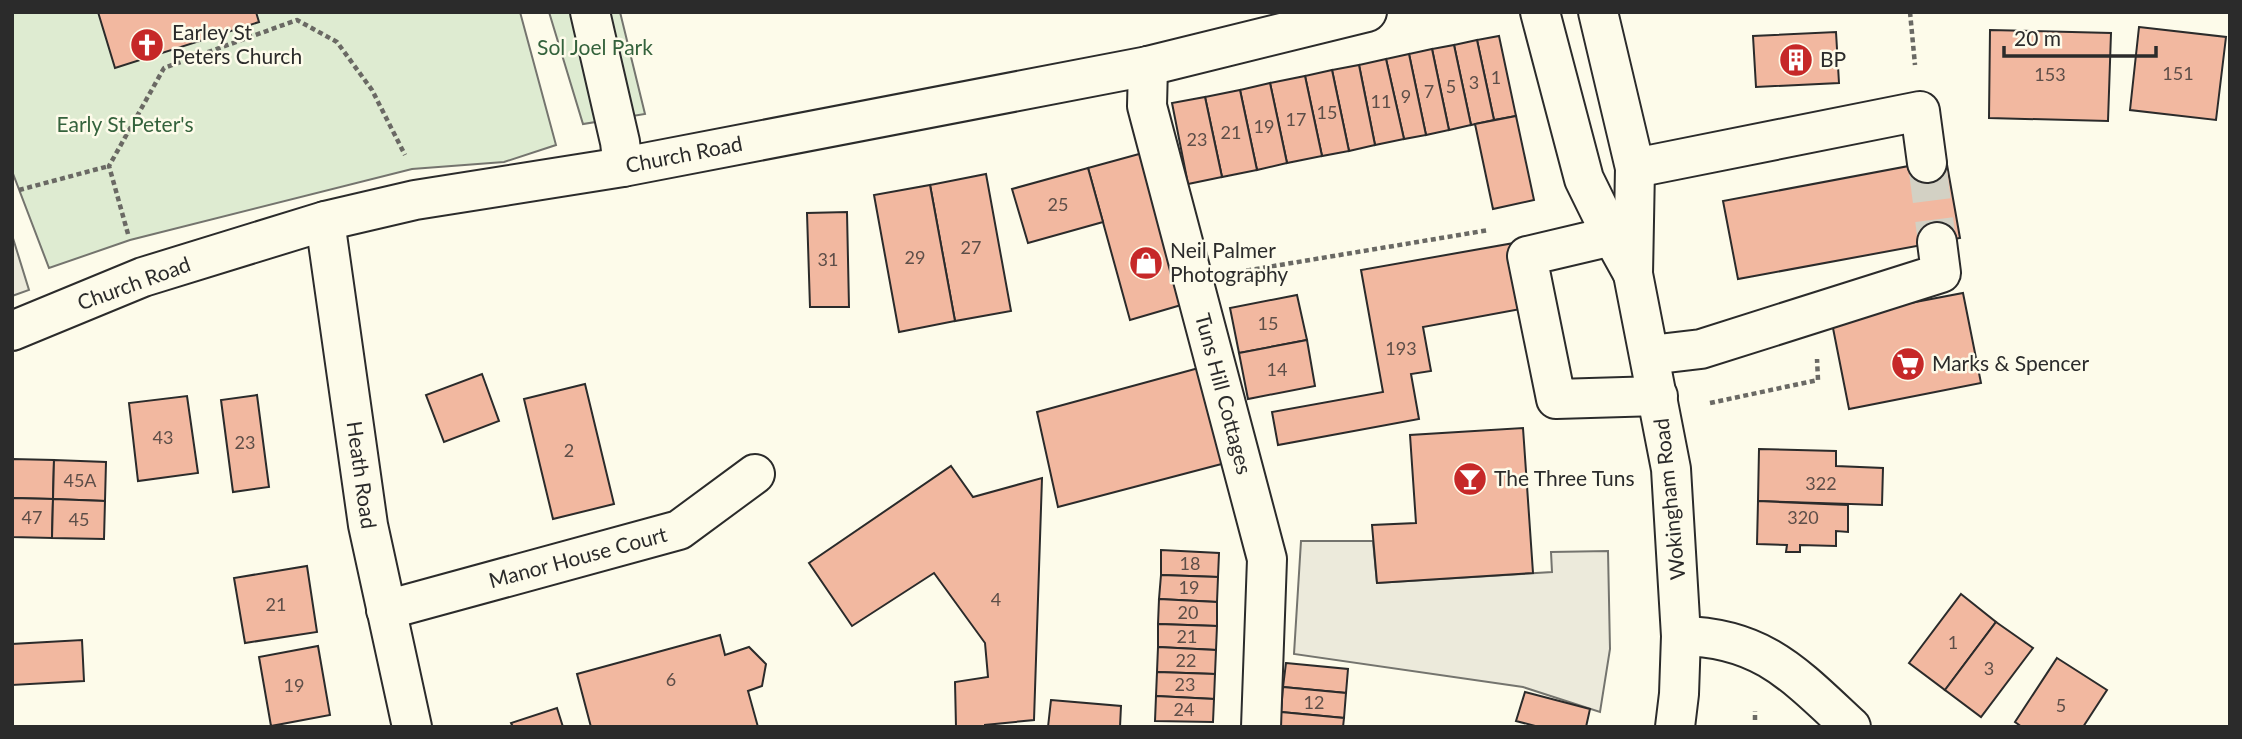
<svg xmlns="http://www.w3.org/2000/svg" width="2242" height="739" viewBox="0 0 2242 739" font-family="Lato,sans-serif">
<rect width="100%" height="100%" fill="#fdfbea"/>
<g fill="#deebd1" stroke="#74746e" stroke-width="2">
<polygon points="12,12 520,12 556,145 504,162 412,169 130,240 49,268 12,171"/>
<polygon points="549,12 620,12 645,114 583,124"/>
</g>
<g fill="#eceadb" stroke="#74746e" stroke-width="2">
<polygon points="12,235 29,290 12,296"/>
<polygon points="1301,541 1373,541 1377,583 1552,572 1551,552 1608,551 1610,649 1600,712 1523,687 1294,654"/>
</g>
<g fill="#f2b8a0" stroke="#2b2b2b" stroke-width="2">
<polygon points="98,12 256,12 259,22 115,68"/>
<polygon points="2139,27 2226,37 2216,120 2130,110"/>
<polygon points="1990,30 2111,33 2108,121 1989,118"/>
<polygon points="1836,32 1839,83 1756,87 1753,36"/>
<polygon points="1499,36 1516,116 1494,120 1477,40"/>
<polygon points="1477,40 1494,120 1471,125 1454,45"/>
<polygon points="1454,45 1471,125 1449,130 1432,49"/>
<polygon points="1432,49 1449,130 1426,135 1409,54"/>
<polygon points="1409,54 1426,135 1404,139 1386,59"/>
<polygon points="1386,59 1404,139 1375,145 1359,65"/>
<polygon points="1359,65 1375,145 1349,151 1332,70"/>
<polygon points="1332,70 1349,151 1322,156 1305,76"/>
<polygon points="1305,76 1322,156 1287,163 1270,83"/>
<polygon points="1270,83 1287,163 1257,170 1240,90"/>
<polygon points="1240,90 1257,170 1222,177 1205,97"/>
<polygon points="1205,97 1222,177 1188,184 1172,103"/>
<polygon points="1516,116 1534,200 1493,209 1475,124"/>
<polygon points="1150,151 1188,303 1130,320 1088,168"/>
<polygon points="1946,159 1960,238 1738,279 1723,201"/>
<polygon points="1088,168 1103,222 1028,243 1012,189"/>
<polygon points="986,174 1011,311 955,321 930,185"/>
<polygon points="930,185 955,321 899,332 874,195"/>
<polygon points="847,212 849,307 810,307 807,213"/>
<polygon points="1514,243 1526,308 1423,327 1431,371 1411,374 1419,419 1278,445 1272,412 1383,392 1361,270"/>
<polygon points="1963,293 1981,383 1849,409 1831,318"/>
<polygon points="1297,295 1307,340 1239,353 1230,308"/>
<polygon points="1307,340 1315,386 1248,399 1239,353"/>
<polygon points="1206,366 1233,461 1058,507 1037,412"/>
<polygon points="482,374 499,421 444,442 426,395"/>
<polygon points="585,384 614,504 553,519 524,399"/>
<polygon points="257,395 269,487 233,492 221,400"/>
<polygon points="187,396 198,473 138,481 129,403"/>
<polygon points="1523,428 1533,573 1377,583 1372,525 1416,523 1410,435"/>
<polygon points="1759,449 1836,451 1836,466 1883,468 1882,505 1758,501"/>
<polygon points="12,459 54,460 53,499 12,498"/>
<polygon points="54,460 106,462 105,501 53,499"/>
<polygon points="951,466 973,497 1042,478 1034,720 985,725 985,727 956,727 955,682 988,677 985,643 934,573 852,626 809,563"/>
<polygon points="12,498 53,499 52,538 12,537"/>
<polygon points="53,499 105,501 104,539 52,538"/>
<polygon points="1758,501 1848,505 1848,532 1836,531 1836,546 1800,545 1800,552 1786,552 1787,545 1757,544"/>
<polygon points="1161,550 1219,553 1218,577 1161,575"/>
<polygon points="307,566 317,632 245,643 234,578"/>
<polygon points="1161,575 1218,577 1217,602 1159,599"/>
<polygon points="1961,594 1996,622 1945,690 1909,663"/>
<polygon points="1159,599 1217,602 1217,626 1158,624"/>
<polygon points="1996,622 2033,648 1981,717 1945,690"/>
<polygon points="1158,624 1217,626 1216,650 1158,647"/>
<polygon points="720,635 725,655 749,647 766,664 762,686 748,691 758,727 591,727 577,674"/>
<polygon points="82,640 84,681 12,685 12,644"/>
<polygon points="318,646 330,715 271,726 259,657"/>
<polygon points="1158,647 1216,650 1215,674 1157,672"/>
<polygon points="2057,658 2107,690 2083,727 2022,727 2015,722"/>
<polygon points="1286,663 1348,669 1346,693 1283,687"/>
<polygon points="1157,672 1215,674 1214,699 1156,696"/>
<polygon points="1283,687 1346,693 1344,718 1281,712"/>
<polygon points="1525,692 1590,709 1586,727 1539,727 1516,721"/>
<polygon points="1156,696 1214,699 1213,722 1155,721"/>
<polygon points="1051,700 1121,706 1120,727 1048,727"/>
<polygon points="557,708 563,727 513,727 511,723"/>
<polygon points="1281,712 1344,718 1343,727 1280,727"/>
</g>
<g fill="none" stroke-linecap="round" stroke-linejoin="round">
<polyline stroke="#d3d1c4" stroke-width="38" stroke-dasharray="38 19" stroke-linecap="butt" points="1927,163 1937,242"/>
<g stroke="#2b2b2b" stroke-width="42">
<g id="minor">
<polyline points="590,12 620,142 623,167"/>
<polyline points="1148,66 1147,106 1267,559 1261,727"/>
<polyline points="1635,168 1920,111 1927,163"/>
<polyline points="325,221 368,525 412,727"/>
<polyline points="1612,236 1527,256 1556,399 1658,396"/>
<polyline points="1650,355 1701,349 1941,273 1937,242"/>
<polyline points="386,610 679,530 755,474"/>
<path d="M 1681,636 C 1762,637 1795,675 1851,727"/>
</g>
</g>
<g stroke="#2b2b2b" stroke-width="42">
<g id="major">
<polyline points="1540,12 1584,179 1612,236 1632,272"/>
<polyline points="1598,12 1635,168 1633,274 1671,469 1681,636 1679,694 1675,727"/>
<polyline points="12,331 143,277 325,221 415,200 623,167 1148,66 1367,12"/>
</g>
</g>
<g stroke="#6a6964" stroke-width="4.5" stroke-dasharray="5 3.5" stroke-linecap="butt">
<polyline points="1910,12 1915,65"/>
<polyline points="19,190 109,166"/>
<polyline points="128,234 109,166 164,68 297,20 337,42 372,90 405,155"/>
<polyline points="1238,272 1489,230"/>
<polyline points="1710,403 1818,380 1817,359"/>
<polyline points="1755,720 1755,711"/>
</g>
<use href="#minor" stroke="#fdfbea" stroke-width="38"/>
<use href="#major" stroke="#fdfbea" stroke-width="38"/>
</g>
<defs>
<g id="church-disc" transform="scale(1.75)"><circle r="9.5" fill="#c62828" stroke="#fdfbea"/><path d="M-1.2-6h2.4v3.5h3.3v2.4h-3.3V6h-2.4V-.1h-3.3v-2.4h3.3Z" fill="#fff"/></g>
<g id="building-disc" transform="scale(1.75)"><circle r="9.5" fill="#c62828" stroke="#fdfbea"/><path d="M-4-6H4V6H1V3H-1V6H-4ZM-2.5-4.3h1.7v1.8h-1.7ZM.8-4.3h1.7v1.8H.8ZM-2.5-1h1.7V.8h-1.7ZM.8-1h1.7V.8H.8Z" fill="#fff"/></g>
<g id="shop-disc" transform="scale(1.75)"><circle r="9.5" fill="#c62828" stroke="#fdfbea"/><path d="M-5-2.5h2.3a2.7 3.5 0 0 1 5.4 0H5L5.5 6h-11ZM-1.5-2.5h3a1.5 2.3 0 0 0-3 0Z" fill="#fff"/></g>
<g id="supermarket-disc" transform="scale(1.75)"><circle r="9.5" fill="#c62828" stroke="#fdfbea"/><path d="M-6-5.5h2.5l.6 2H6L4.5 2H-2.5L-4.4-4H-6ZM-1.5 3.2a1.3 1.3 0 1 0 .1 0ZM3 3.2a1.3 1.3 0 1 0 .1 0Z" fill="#fff"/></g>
<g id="bar-disc" transform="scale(1.75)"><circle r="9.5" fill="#c62828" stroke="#fdfbea"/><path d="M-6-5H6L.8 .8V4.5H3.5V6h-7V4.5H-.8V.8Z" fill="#fff"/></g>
</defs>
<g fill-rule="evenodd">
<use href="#church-disc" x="147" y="45"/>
<use href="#building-disc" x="1796" y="60"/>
<use href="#shop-disc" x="1146" y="263"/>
<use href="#supermarket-disc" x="1908" y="364"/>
<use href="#bar-disc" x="1470" y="479"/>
</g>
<g text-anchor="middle" stroke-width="5" stroke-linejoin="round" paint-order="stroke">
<g font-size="18" fill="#5d4e48">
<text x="2178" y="80">151</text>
<text x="2050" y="81">153</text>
<text x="1496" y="84">1</text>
<text x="1474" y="89">3</text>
<text x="1451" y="93">5</text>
<text x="1429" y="98">7</text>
<text x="1406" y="103">9</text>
<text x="1381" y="108">11</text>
<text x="1327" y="119">15</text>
<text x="1296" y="126">17</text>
<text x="1264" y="133">19</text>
<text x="1231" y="139">21</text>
<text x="1197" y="146">23</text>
<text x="1058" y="211">25</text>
<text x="971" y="254">27</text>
<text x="915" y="264">29</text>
<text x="828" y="266">31</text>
<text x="1268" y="330">15</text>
<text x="1401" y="355">193</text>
<text x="1277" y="376">14</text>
<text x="163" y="444">43</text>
<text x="245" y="449">23</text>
<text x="569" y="457">2</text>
<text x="80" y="487">45A</text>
<text x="1821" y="490">322</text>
<text x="32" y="524">47</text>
<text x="1803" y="524">320</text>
<text x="79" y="526">45</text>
<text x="1190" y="570">18</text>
<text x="1189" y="594">19</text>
<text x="996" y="606">4</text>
<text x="276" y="611">21</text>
<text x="1188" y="619">20</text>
<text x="1187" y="643">21</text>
<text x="1953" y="649">1</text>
<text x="1186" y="667">22</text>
<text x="1989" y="675">3</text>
<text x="671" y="686">6</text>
<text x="1185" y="691">23</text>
<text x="294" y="692">19</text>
<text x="1314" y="709">12</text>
<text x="2061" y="712">5</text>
<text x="1184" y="716">24</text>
</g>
<g font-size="21" fill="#2b2b2b" stroke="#fdfbea" text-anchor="start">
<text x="172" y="40">Earley St<tspan x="172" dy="24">Peters Church</tspan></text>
<text x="1820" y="67">BP</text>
<text x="1170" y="258">Neil Palmer<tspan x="1170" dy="24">Photography</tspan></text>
<text x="1932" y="371">Marks &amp; Spencer</text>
<text x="1494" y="486">The Three Tuns</text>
</g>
<g font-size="21" fill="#34623c" stroke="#fdfbea">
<text x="595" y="55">Sol Joel Park</text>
<text x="125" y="132">Early St Peter's</text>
</g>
<g font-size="21" fill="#2b2b2b" stroke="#fdfbea">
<text transform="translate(684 155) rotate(-11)" y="7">Church Road</text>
<text transform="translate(134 284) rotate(-20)" y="7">Church Road</text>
<text transform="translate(1223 394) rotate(75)" y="7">Tuns Hill Cottages</text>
<text transform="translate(361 475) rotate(82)" y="7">Heath Road</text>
<text transform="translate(1670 499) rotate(-96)" y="7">Wokingham Road</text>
<text transform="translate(578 558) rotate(-15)" y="7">Manor House Court</text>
</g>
</g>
<rect width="2242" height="739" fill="none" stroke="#2b2b2b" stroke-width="28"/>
<path d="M2004 46v10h152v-10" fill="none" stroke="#2b2b2b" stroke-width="3.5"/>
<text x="2014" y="46" font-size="21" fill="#2b2b2b" stroke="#fdfbea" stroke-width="5" paint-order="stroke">20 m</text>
</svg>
